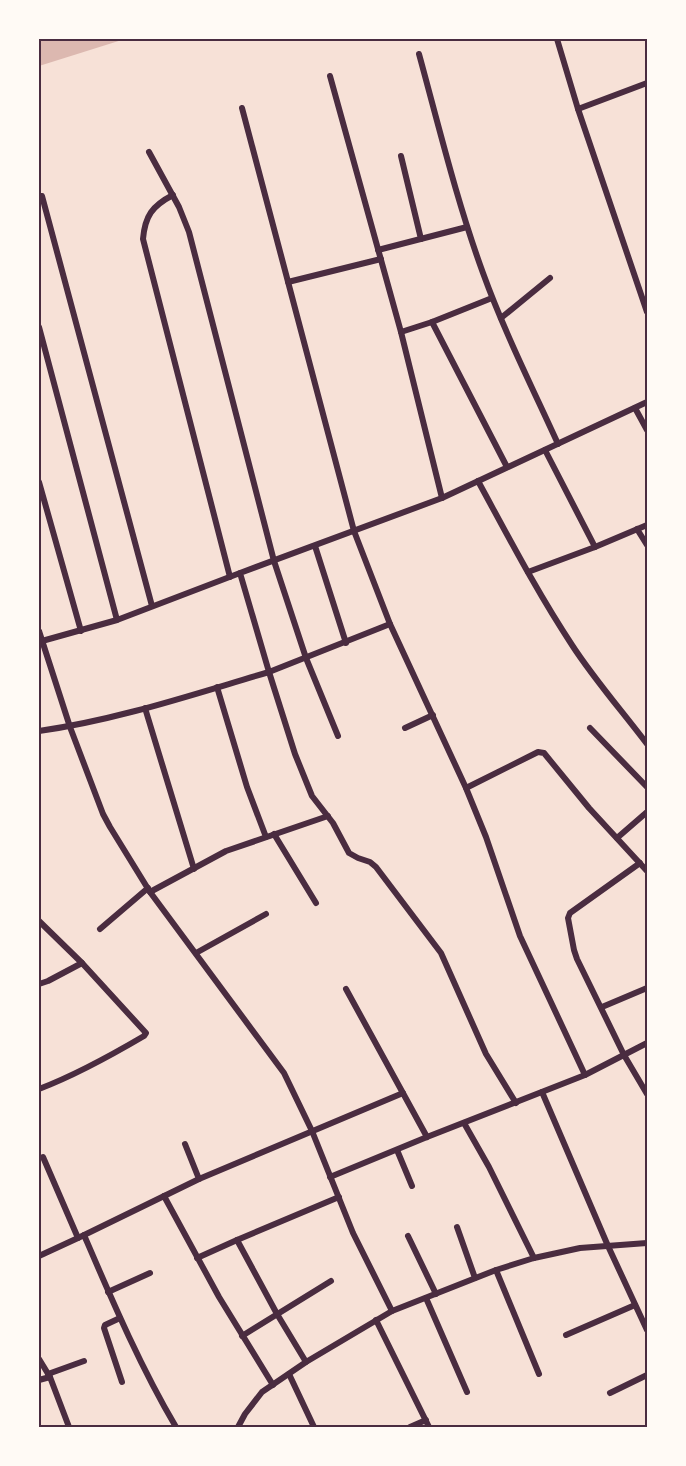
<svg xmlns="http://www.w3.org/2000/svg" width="686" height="1466" viewBox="0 0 686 1466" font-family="'Times New Roman',serif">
<rect width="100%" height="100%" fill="#f7e1d7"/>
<polygon fill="#dcb8b0" points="39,39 125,39 39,66"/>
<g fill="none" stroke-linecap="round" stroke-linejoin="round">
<g stroke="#4a2c40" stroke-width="6">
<polyline points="557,39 578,109 647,312"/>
<path d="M 419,54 C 439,127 457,202 483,273 C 504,331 532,387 558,444"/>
<polyline points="330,76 401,332 442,498"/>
<polyline points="242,108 354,531 390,624 466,788 486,837 520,936 585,1075"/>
<polyline points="578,109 647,83"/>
<polyline points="149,152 179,207 189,232 274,561 306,658 338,736"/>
<polyline points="401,156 421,239"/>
<path d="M 173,195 C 152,206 145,216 143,239 L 230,577"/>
<polyline points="42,196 152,606"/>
<polyline points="378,250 467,227"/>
<polyline points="288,282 381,259"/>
<polyline points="501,318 550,278"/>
<polyline points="432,322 507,467"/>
<polyline points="39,327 117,620"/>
<polyline points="401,332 432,322 492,298"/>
<polyline points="635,408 647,430"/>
<polyline points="545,450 595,547"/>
<path d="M 478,481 C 508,536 537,592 572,645 C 594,679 622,711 647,744"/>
<polyline points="39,482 81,631"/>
<polyline points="637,529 647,545"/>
<polyline points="315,546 346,643"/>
<polyline points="528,572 595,547 647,525"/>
<polyline points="390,624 269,672 295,754 312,796 333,823 349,853 358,858 370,862 376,867 441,953 486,1054 516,1103"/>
<polyline points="39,631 70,727 103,814 110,827 150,892 284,1073 312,1131 353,1233 392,1311"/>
<polyline points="42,641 117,620 240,573"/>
<polyline points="217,687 247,787 266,837"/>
<polyline points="145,708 194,869"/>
<polyline points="405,728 433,715"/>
<polyline points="590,728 647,787"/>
<path d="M 39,731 C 117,720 194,694 269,672 L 240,573 L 442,498 L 647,402"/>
<polyline points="466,788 538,752 544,753 589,808 647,871"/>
<polyline points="274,834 316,903"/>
<polyline points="617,838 647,812"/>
<polyline points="640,863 570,913 568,918 574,950 577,959 624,1055 647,1094"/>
<polyline points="150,892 226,851 328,816"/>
<path d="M 39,921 L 82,963 L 146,1033 L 144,1036 C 110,1056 76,1075 39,1089"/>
<polyline points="100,929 148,888"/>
<polyline points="196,953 266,914"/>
<polyline points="39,984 48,981 82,963"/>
<polyline points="346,989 427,1137"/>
<polyline points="602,1007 647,988"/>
<polyline points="542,1092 608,1246 647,1330"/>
<polyline points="464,1123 489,1167 534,1258"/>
<polyline points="185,1144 199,1179"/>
<polyline points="397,1150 412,1186"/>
<polyline points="43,1157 78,1238"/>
<polyline points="330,1177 427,1137 585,1075 647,1043"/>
<polyline points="164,1196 219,1297 273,1385"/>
<polyline points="457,1227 475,1278"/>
<path d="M 84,1235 C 112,1300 140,1366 176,1427"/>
<polyline points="408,1236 436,1294"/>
<polyline points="237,1240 277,1314 306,1362"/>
<polyline points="39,1256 78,1238 199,1179 403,1093"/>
<polyline points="197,1258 237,1240 339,1197"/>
<polyline points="496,1270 539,1374"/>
<polyline points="108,1292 150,1273"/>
<polyline points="426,1298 467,1392"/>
<polyline points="120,1318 105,1325 104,1328 122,1382"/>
<polyline points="376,1320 429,1427"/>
<polyline points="566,1335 635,1305"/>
<polyline points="242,1336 331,1281"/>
<polyline points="39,1359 50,1377 69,1427"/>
<polyline points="48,1374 84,1361"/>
<polyline points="289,1374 314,1427"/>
<polyline points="39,1380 50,1377"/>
<polyline points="610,1393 647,1375"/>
<polyline points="238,1427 245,1414 262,1392 306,1362 392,1311 496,1270 534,1258 580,1248 647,1243"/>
<polyline points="410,1427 426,1420"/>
</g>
</g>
<rect width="686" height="1466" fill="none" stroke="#fffaf5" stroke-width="81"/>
<rect x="40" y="40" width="606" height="1386" fill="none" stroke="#4a2c40" stroke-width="2"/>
</svg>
